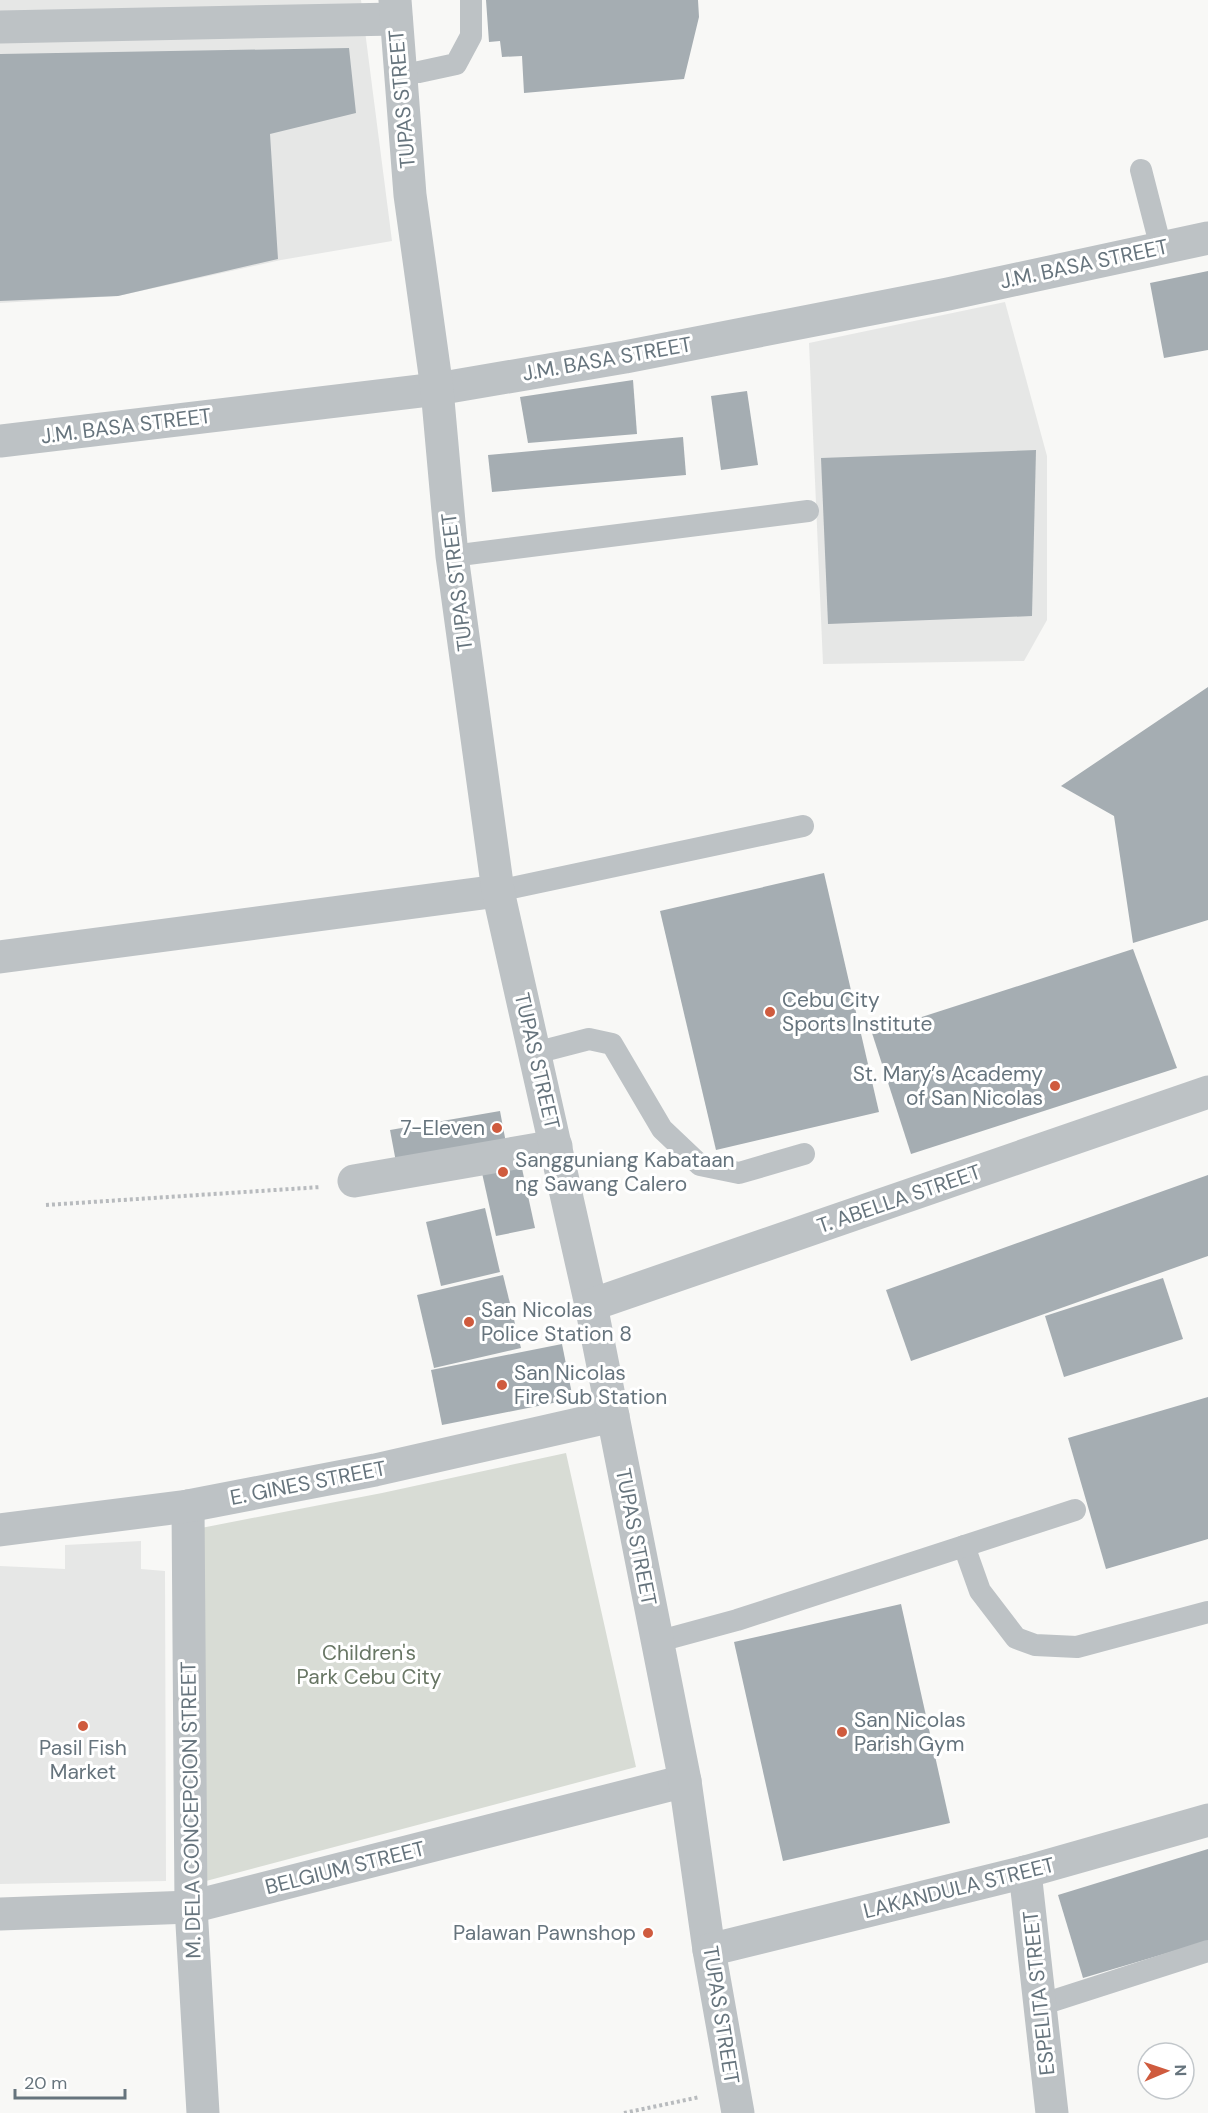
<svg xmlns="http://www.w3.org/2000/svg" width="1208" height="2113" viewBox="0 0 1208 2113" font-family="'DM Sans',sans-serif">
<rect width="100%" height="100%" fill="#f8f8f6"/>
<g fill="#e6e7e6">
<polygon points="0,0 361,0 392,241 281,260 118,296 0,303"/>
<polygon points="1005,302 1047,456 1047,620 1024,661 823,664 809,343"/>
<polygon points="141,1541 141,1569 165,1571 166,1881 0,1884 0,1566 65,1569 65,1545"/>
</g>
<polygon fill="#d8dcd5" points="566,1453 636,1767 206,1881 201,1528 382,1493"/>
<g fill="#a5adb2">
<polygon points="486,0 698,0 699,17 684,79 524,93 522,56 502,57 500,41 489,42"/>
<polygon points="349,48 356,113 270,134 278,259 118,296 0,301 0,54"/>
<polygon points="1208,271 1208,350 1164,358 1150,283"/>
<polygon points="633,380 637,434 528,443 520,397"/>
<polygon points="747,391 758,465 721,470 711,396"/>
<polygon points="683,437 686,475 492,492 488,455"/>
<polygon points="1036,450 1032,616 828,624 821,458"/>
<polygon points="1208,687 1208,920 1133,943 1114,816 1061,786"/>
<polygon points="824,873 879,1112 716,1150 660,911"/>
<polygon points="1133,949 1177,1068 911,1154 872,1033"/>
<polygon points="500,1111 506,1143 396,1162 390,1130"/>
<polygon points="521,1164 535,1228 496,1236 482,1173"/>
<polygon points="1208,1175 1208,1256 911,1361 886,1290"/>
<polygon points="485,1208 500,1272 441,1286 426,1222"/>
<polygon points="503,1275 521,1348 434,1368 417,1295"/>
<polygon points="1163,1278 1183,1339 1064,1377 1045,1316"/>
<polygon points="562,1344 573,1399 442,1425 431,1370"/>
<polygon points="1208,1397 1208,1539 1106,1569 1068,1438"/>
<polygon points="901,1604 950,1823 783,1861 734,1642"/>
<polygon points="1208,1849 1208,1941 1083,1978 1058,1895"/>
</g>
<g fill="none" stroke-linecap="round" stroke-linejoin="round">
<g stroke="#b8bbbe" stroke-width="4" stroke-dasharray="3 3" stroke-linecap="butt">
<polyline points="46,1205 321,1187"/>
<polyline points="624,2113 700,2097"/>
</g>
<g stroke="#bdc2c5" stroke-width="22">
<polyline points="400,73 419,72 456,64 471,36 471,0"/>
<polyline points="1141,170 1161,248"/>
<polyline points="452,556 808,511"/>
<polyline points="498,891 803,826"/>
<polyline points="535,1053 589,1039 612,1044 662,1129 700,1165 739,1173 804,1154"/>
<polyline points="964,1546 980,1591 1016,1638 1035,1645 1077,1647 1208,1612"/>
<polyline points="656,1642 737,1620 1075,1510"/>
<polyline points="1040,2005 1208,1951"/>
</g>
<g stroke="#bdc2c5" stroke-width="33">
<polyline points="0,27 396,19"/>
<polyline points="0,441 437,389 625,357 948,294 1208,238"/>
<polyline points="0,957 498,891"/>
<polyline points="354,1181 556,1146"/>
<polyline points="188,1506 191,1907 203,2113"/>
<polyline points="0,1530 188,1506 375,1470 613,1416"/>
<polyline points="1025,1872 1052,2113"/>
<polyline points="0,1914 191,1907 685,1781"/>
</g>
<g stroke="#bdc2c5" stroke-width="33">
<polyline points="395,0 410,195 437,389 452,556 498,891 591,1305 685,1781 709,1950 738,2113"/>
<polyline points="591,1305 1208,1092"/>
<polyline points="709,1950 1025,1872 1208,1820"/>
</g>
</g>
<g fill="#cf5b3e" stroke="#fff" stroke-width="2">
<circle cx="770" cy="1012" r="6"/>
<circle cx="1055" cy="1086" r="6"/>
<circle cx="497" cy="1128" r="6"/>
<circle cx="503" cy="1172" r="6"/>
<circle cx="469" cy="1322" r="6"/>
<circle cx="502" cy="1385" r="6"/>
<circle cx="83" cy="1726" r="6"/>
<circle cx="842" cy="1732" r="6"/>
<circle cx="648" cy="1933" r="6"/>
</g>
<g text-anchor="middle" stroke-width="6" stroke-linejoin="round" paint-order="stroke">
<g font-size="21" fill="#66747d" stroke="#fff">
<text transform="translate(402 99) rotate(-95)" y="7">TUPAS STREET</text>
<text transform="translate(1084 264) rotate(-12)" y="7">J.M. BASA STREET</text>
<text transform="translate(607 359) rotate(-10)" y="7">J.M. BASA STREET</text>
<text transform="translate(126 426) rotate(-7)" y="7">J.M. BASA STREET</text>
<text transform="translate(457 582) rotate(-97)" y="7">TUPAS STREET</text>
<text transform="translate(537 1061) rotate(77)" y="7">TUPAS STREET</text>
<text transform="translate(899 1199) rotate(-19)" y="7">T. ABELLA STREET</text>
<text transform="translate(308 1483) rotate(-11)" y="7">E. GINES STREET</text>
<text transform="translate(636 1537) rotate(79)" y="7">TUPAS STREET</text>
<text transform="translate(191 1810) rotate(-91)" y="7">M. DELA CONCEPCION STREET</text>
<text transform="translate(345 1868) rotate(-14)" y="7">BELGIUM STREET</text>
<text transform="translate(959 1888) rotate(-14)" y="7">LAKANDULA STREET</text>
<text transform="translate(1039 1993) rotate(-96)" y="7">ESPELITA STREET</text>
<text transform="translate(721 2015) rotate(81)" y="7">TUPAS STREET</text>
</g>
<g font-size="21" fill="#66747d" stroke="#fff" text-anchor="start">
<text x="782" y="1007">Cebu City<tspan x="782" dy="24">Sports Institute</tspan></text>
<text x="1043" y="1081" text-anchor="end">St. Mary’s Academy<tspan x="1043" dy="24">of San Nicolas</tspan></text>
<text x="485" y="1135" text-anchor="end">7-Eleven</text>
<text x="515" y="1167">Sangguniang Kabataan<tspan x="515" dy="24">ng Sawang Calero</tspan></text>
<text x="481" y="1317">San Nicolas<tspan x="481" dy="24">Police Station 8</tspan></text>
<text x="514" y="1380">San Nicolas<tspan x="514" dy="24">Fire Sub Station</tspan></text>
<text x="854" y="1727">San Nicolas<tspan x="854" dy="24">Parish Gym</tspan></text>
<text x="83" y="1755" text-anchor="middle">Pasil Fish<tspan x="83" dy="24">Market</tspan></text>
<text x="636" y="1940" text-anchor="end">Palawan Pawnshop</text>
</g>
<g font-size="21" fill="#687664" stroke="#fff">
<text x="369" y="1660">Children's<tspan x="369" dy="24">Park Cebu City</tspan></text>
</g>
</g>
<g transform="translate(1166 2071) rotate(88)"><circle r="28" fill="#ffffff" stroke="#c2c7cb" stroke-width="1.5"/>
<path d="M0-4.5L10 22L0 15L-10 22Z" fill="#cf5b3e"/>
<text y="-9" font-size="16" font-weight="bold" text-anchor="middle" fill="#66747d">N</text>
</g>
<path d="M15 2089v9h110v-9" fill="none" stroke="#66747d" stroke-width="3"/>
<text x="24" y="2089" font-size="18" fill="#66747d" stroke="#ffffff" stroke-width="4.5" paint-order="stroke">20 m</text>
</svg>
